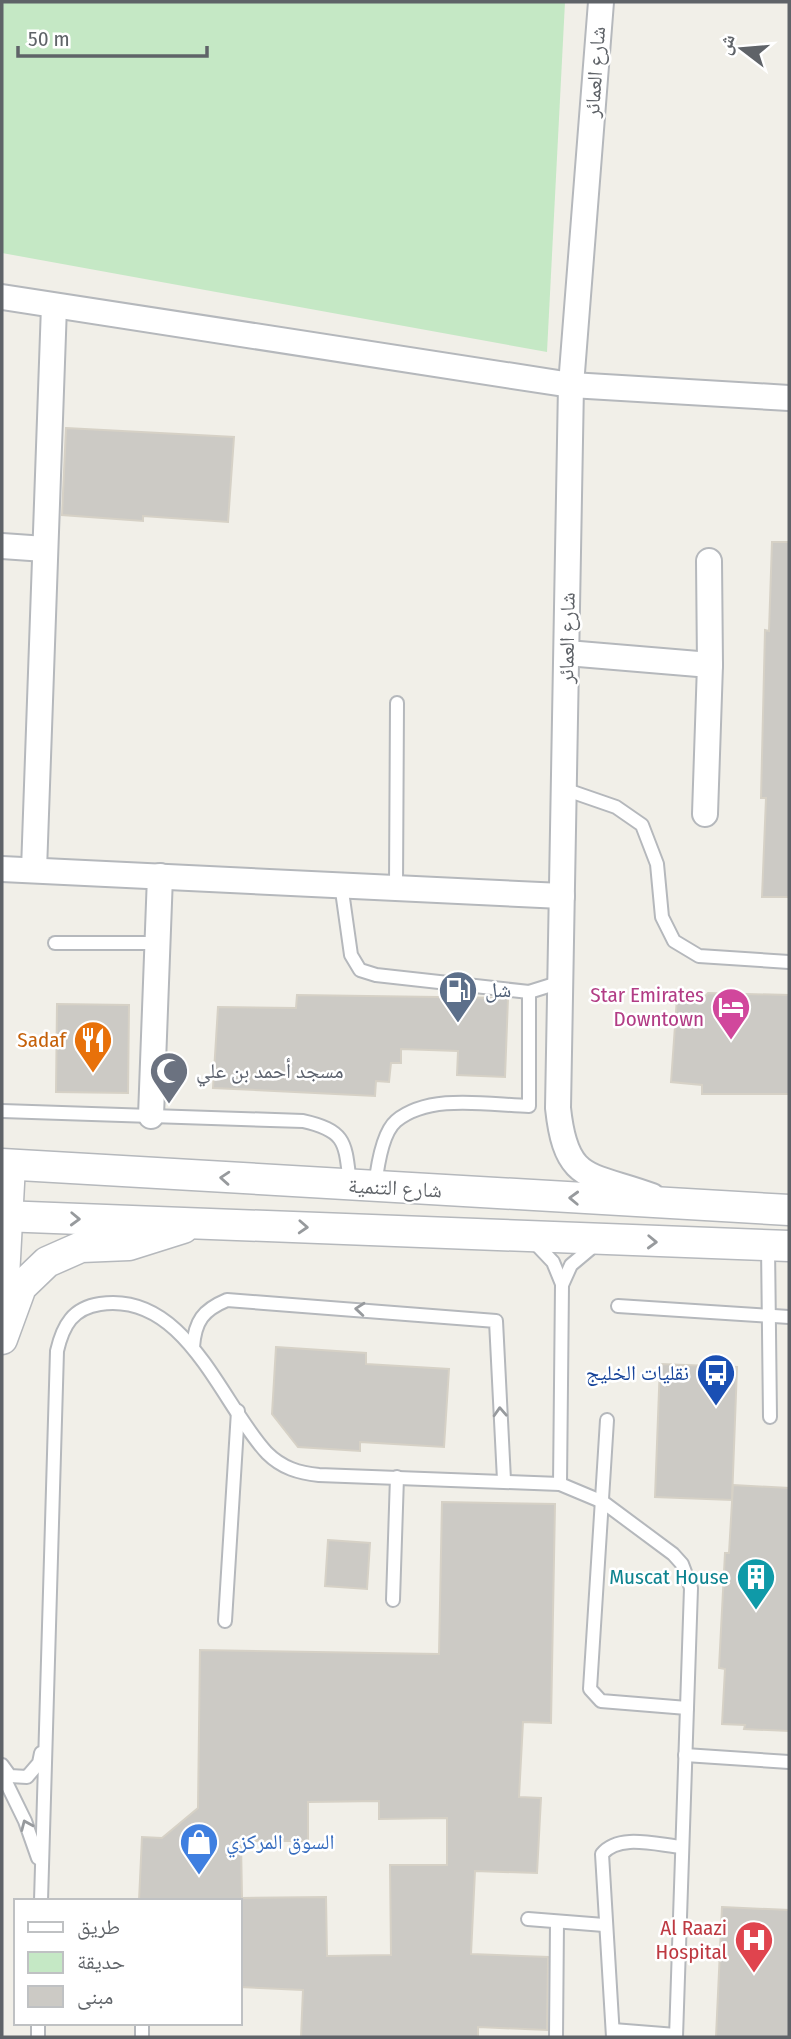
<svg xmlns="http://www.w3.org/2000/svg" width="791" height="2039" viewBox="0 0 791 2039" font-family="'Fira Sans Condensed','Noto Naskh Arabic',sans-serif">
<rect width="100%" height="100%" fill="#f1efe8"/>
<polygon fill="#c5e8c5" points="2,2 565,2 547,352 2,253"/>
<g fill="#cccac5" stroke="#d6d1c6" stroke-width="2" fill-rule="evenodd">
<polygon points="66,428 234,437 228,522 143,516 143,521 62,515"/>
<polygon points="772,542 789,542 789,897 762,897 766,798 761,798 765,630 769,631"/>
<polygon points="708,993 789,995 789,1094 702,1094 702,1085 671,1082 677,998 703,999"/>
<polygon points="297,995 508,998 505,1077 457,1075 458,1051 401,1049 401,1063 391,1063 389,1082 376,1081 375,1096 213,1088 218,1007 296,1008"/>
<polygon points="57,1004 129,1005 128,1093 56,1092"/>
<polygon points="276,1347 366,1353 366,1364 449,1369 444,1447 360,1442 360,1451 298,1447 272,1414"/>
<polygon points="660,1364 737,1367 732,1500 655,1497"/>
<polygon points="733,1485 789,1488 789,1731 744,1729 745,1725 722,1724 725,1669 719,1668 725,1553 729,1553"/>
<path d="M 442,1502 L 555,1504 L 551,1723 L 523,1722 L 519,1797 L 541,1798 L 537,1873 L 475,1871 L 471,1954 L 548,1957 L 547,2030 L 478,2027 L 478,2037 L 301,2037 L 303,1990 L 240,1987 L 240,1901 L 139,1901 L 142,1837 L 162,1838 L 198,1808 L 200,1650 L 439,1654 ZM 379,1801 L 379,1819 L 447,1818 L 447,1865 L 390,1865 L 391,1955 L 327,1956 L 326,1897 L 242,1898 L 241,1841 L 308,1841 L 308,1802 Z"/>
<polygon points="328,1540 370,1543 367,1589 325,1586"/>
<polygon points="722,1907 789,1910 789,2037 716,2037"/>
</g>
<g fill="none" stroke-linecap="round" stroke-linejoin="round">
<g stroke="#b5b8bc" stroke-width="16">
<g id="service">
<polyline points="564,789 616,807 642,825 657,864 662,917 674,941 699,956 789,962"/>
<polyline points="341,884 351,955 360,970 376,975 529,992"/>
<polyline points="396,887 397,703"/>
<polyline points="55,943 158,943"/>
<path d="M 2,1111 L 303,1121 C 347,1131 345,1143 350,1184"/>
<path d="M 375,1187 C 377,1169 382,1133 396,1121 C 430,1093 489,1105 529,1106 L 529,992 L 561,982"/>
<polyline points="534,1242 553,1262 562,1284"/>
<polyline points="768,1246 770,1417"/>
<polyline points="618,1306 789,1317"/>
<path d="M 193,1347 C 195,1321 203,1310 227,1300 L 496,1321 L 504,1480"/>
<polyline points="607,1420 590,1689 601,1701 687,1708"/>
<polyline points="560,1484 562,1285 571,1265 596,1244"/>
<polyline points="393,1600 397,1477"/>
<polyline points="225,1621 238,1411"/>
<polyline points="685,1755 789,1762"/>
<polyline points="2,1765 10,1776 27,1777 39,1763 41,1753"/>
<polyline points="2,1774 25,1821 38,1858"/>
<path d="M 41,1901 L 57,1351 C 63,1325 73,1308 100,1304 C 186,1291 221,1404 267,1453 C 282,1468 299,1473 319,1475 L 560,1484 L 603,1502 L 673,1554 L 682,1564 L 691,1588 L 676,2037"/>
<polyline points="528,1919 604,1925"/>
<polyline points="613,2030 676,2035"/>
<polyline points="38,2037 38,2023"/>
<polyline points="142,2037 142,2023"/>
<polyline points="556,2037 557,1922"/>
<path d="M 613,2037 L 602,1854 C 619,1833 657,1845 682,1847"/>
</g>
</g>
<g stroke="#b5b8bc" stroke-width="28">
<g id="minor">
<path d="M 601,2 L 571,385 L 558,1108 C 566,1184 590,1173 652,1196"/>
<polyline points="2,297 571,385 789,398"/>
<polyline points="2,546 45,549"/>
<polyline points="567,653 710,665"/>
<polyline points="705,814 710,665 709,561"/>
<polyline points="2,869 562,896"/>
<polyline points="34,870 54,306"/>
<polyline points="151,1116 160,876"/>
</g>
</g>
<g stroke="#b5b8bc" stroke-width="33">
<g id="tertiary">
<polyline points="2,1164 789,1210"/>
<polyline points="2,1216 789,1246"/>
<polyline points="2,1315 10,1165"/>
<polyline points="2,1339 21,1287 47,1262 81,1247 129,1245 183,1228"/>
</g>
</g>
<use href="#service" stroke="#fff" stroke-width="12"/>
<use href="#minor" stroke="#fff" stroke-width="24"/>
<use href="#tertiary" stroke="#fff" stroke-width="30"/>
</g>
<defs><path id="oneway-chevron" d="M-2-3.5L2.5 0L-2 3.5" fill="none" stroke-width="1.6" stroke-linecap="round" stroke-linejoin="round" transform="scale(1.75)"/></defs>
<g stroke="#979a9d">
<use href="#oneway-chevron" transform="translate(225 1178) rotate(-176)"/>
<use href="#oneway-chevron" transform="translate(574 1198) rotate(-178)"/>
<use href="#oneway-chevron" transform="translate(75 1219) rotate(2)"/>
<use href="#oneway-chevron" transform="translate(303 1227) rotate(3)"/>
<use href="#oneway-chevron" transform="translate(652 1242) rotate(2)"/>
<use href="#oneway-chevron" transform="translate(360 1309) rotate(-175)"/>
<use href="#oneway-chevron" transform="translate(500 1412) rotate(-93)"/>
<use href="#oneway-chevron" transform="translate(26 1825) rotate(-113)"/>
</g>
<defs>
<g id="fuel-pin" transform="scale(2.0125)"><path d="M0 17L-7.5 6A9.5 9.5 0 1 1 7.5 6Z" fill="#5c6f8a" stroke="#fff"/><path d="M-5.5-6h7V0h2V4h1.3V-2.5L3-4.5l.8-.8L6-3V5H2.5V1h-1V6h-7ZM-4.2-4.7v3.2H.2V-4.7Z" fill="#fff"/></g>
<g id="hotel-pin" transform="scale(2.0125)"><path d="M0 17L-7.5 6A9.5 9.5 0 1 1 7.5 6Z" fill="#d1479c" stroke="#fff"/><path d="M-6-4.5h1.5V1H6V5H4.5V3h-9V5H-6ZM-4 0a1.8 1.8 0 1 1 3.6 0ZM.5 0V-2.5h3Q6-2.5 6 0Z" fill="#fff"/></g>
<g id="restaurant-pin" transform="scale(2.0125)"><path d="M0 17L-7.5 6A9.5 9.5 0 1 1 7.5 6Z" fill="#e8710a" stroke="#fff"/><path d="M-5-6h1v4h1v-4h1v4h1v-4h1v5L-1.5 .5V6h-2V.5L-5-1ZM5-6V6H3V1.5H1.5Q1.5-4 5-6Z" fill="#fff"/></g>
<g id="mosque-pin" transform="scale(2.0125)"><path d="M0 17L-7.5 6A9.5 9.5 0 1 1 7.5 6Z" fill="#6b7280" stroke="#fff"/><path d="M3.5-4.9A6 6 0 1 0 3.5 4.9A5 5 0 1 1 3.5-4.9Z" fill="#fff"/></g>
<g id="bus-pin" transform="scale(2.0125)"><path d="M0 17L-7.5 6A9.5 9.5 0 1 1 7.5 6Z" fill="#1a4fb4" stroke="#fff"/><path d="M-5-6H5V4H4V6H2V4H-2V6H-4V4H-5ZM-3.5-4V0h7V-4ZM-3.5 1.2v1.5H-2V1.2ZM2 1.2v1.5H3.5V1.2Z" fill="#fff"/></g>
<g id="building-pin" transform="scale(2.0125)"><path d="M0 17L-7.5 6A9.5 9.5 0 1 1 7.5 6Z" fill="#0f9aa8" stroke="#fff"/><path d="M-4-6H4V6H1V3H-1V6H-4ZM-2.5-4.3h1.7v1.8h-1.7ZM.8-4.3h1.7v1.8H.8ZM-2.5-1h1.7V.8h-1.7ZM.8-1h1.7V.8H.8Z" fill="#fff"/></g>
<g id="shop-pin" transform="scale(2.0125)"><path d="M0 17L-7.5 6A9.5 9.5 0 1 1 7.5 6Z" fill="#3f7fe0" stroke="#fff"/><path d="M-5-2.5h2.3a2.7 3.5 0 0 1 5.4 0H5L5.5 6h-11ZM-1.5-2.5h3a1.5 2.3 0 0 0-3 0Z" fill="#fff"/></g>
<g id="hospital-pin" transform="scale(2.0125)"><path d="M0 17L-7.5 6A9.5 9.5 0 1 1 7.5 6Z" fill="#e0444e" stroke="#fff"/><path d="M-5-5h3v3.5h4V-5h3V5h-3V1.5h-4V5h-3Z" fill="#fff"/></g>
</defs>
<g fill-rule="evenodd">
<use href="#fuel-pin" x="458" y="990"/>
<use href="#hotel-pin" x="731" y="1007"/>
<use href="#restaurant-pin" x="93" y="1040"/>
<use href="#mosque-pin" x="169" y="1071"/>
<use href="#bus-pin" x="716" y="1373"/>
<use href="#building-pin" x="756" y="1577"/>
<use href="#shop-pin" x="199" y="1842"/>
<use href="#hospital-pin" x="754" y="1940"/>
</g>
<g text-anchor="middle" stroke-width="5" stroke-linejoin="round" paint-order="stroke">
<g font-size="21" fill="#5f6368" stroke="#fff">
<text transform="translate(595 72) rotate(-86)" y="7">شارع العمائر</text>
<text transform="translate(567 638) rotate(-89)" y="7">شارع العمائر</text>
<text transform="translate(395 1188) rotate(3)" y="7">شارع التنمية</text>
</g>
<g font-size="21" fill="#4e5e75" stroke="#fff" text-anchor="start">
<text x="485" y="997">شل</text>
</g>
<g font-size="21" fill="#b23c85" stroke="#fff" text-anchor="end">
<text x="704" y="1002">Star Emirates<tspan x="704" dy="24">Downtown</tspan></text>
</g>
<g font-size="21" fill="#c56008" stroke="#fff" text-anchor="end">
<text x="66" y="1047">Sadaf</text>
</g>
<g font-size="21" fill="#5b616d" stroke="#fff" text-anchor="start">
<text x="196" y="1078">مسجد أحمد بن علي</text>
</g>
<g font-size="21" fill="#164399" stroke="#fff" text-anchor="end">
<text x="689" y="1380">نقليات الخليج</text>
</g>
<g font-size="21" fill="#0d838f" stroke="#fff" text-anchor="end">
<text x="729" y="1584">Muscat House</text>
</g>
<g font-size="21" fill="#366cbe" stroke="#fff" text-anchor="start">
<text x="226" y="1849">السوق المركزي</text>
</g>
<g font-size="21" fill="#be3a42" stroke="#fff" text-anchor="end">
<text x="727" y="1935">Al Raazi<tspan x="727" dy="24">Hospital</tspan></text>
</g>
</g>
<rect width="791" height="2039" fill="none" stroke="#5f6368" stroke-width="7"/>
<rect x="14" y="1899" width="228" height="126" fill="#ffffff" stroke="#bfc1c3" stroke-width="2"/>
<rect x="28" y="1922" width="35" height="10" fill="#ffffff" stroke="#bfc1c3" stroke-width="2"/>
<text x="77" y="1934" font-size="21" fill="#5f6368">طريق</text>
<rect x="28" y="1952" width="35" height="21" fill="#c5e8c5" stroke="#bfc1c3" stroke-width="2"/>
<text x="77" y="1969" font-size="21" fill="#5f6368">حديقة</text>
<rect x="28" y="1986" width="35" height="21" fill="#cccac5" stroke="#bfc1c3" stroke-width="2"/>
<text x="77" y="2004" font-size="21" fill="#5f6368">مبنى</text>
<g transform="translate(742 49) rotate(286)" stroke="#ffffff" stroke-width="5" paint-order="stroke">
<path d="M0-5L12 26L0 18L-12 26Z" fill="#5f6368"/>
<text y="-10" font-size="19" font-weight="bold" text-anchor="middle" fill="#5f6368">ش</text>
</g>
<path d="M18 46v10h189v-10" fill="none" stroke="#5f6368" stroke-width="3.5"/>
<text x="28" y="46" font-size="21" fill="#5f6368" stroke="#ffffff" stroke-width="5" paint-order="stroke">50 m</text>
</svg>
